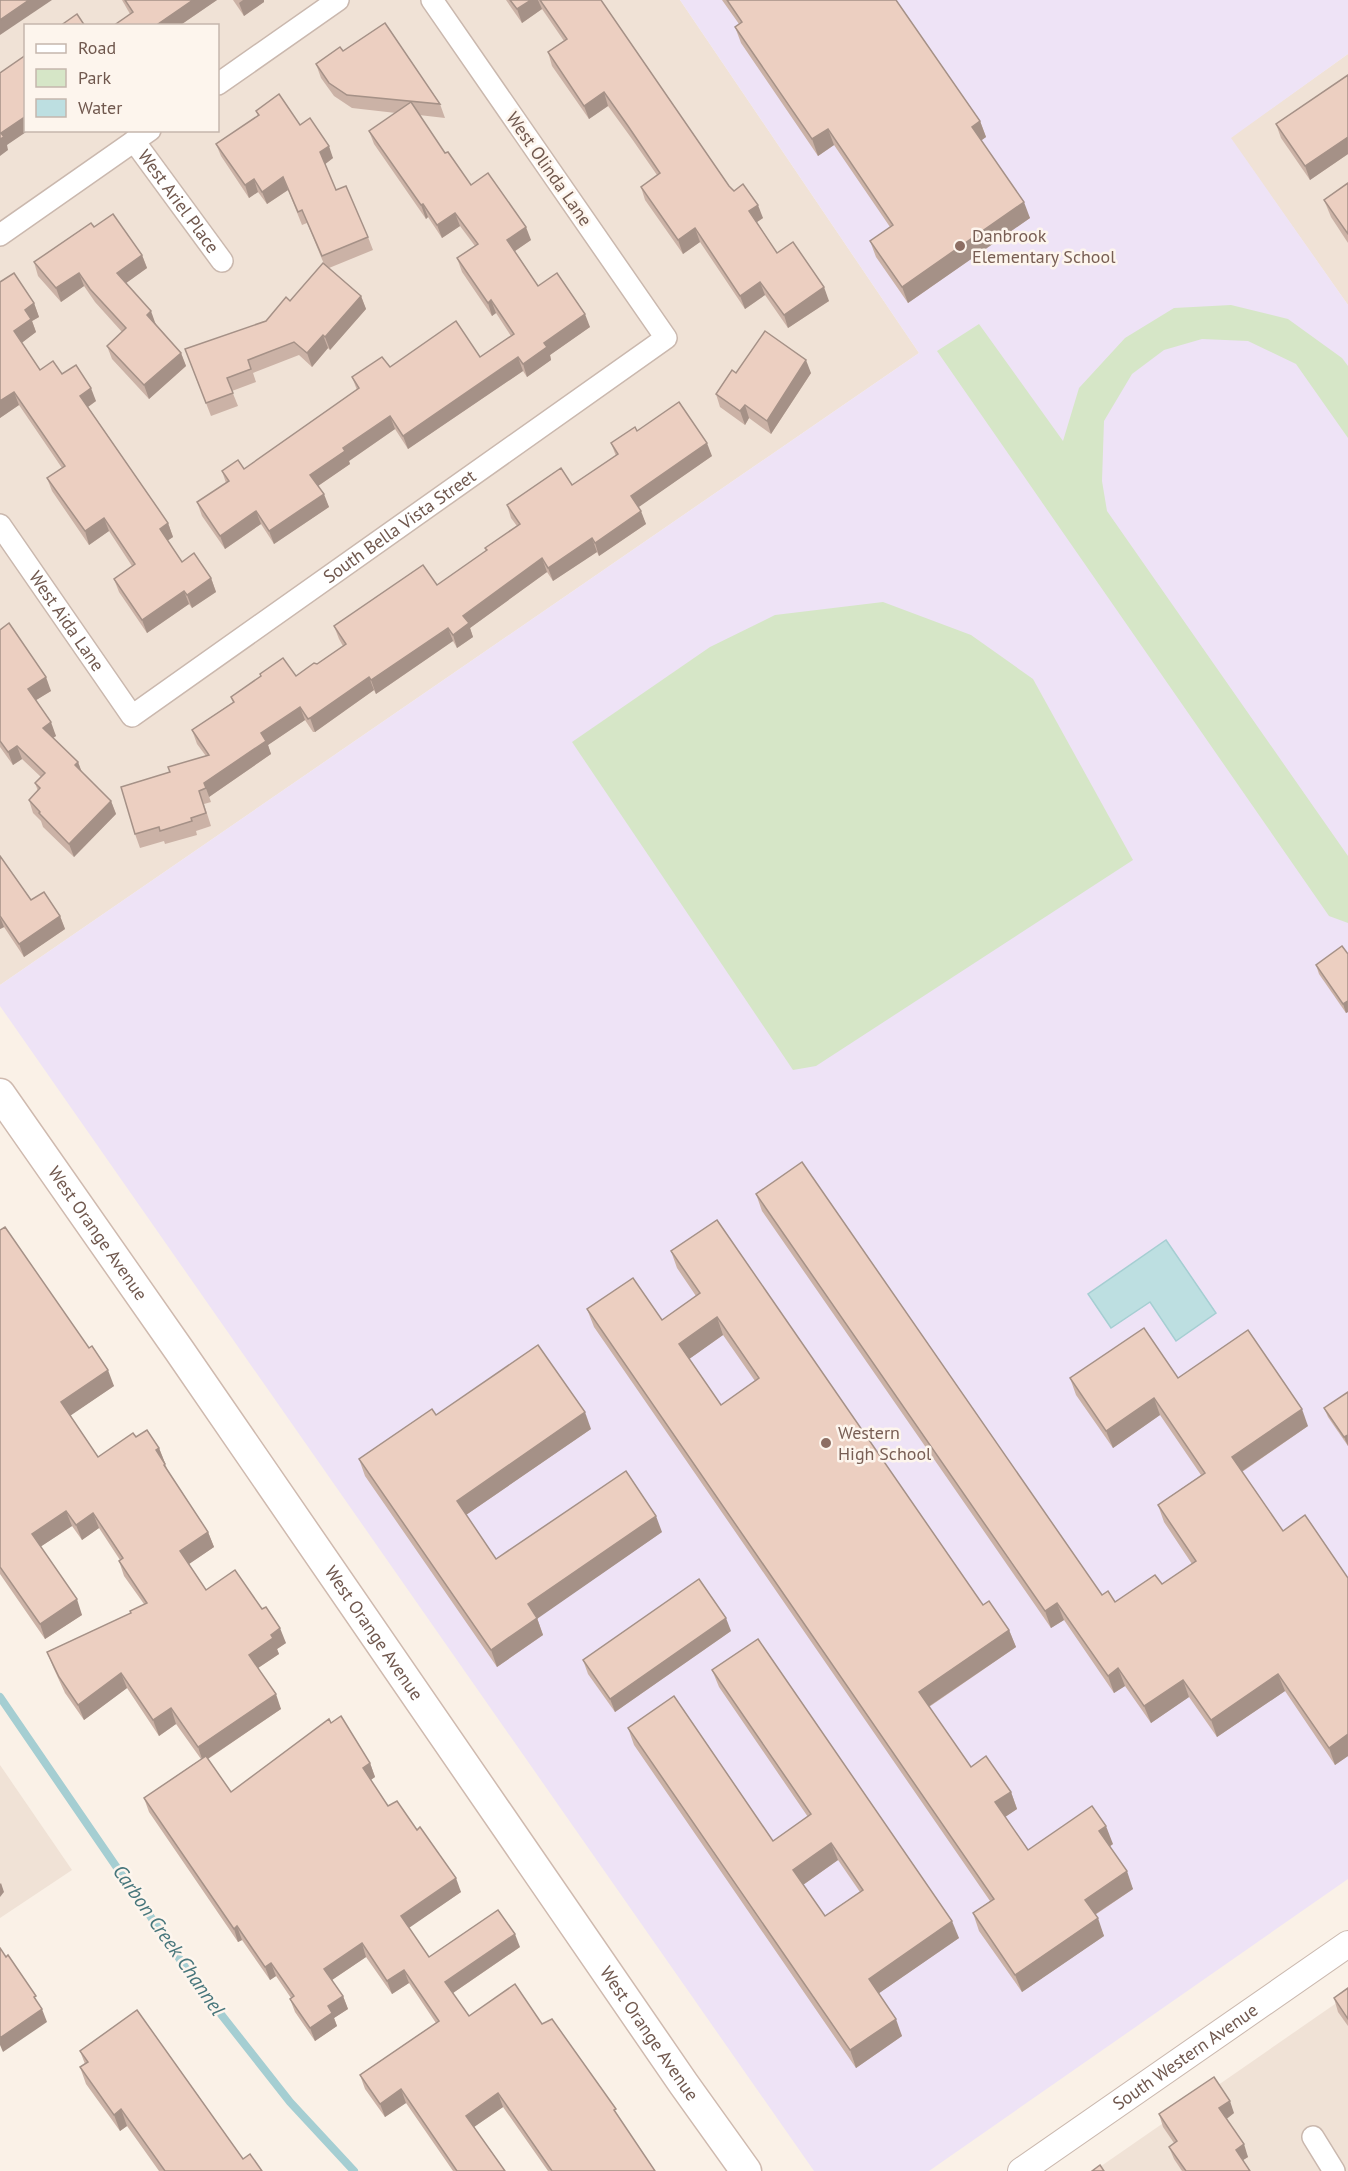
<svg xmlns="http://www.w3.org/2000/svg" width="1348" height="2171" viewBox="0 0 1348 2171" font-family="'PT Sans',sans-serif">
<rect width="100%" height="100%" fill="#faf1e7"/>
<g fill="#f0e2d6" fill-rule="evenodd">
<path d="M 0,0 L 680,0 L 919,353 L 0,985 ZM 26,26 L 218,26 L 218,130 L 26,130 Z"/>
<polygon points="1348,54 1348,305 1230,138"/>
<polygon points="0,1765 72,1870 0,1918"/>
<polygon points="1348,1995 1348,2171 1094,2171"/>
</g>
<polygon fill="#eee3f6" points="680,0 1348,0 1348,54 1231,138 1348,305 1348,1879 929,2171 814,2171 0,1006 0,985 919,353"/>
<g fill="#d6e6c7">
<polygon points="1231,305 1288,319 1342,358 1348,366 1348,438 1296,364 1248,341 1202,339 1164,350 1132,374 1104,421 1102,481 1107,511 1348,856 1348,923 1329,916 937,351 979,324 1063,441 1079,388 1125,338 1174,308"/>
<polygon points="883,602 971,635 1033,679 1133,860 816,1066 793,1070 572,742 710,647 775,615"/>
</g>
<polygon fill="#bddfe1" stroke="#a5ced2" stroke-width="1.5" points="1166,1240 1216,1313 1176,1341 1150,1302 1111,1328 1088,1294"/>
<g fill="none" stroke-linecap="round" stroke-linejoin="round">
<polyline stroke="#a5ced2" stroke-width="8" points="0,1697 194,1980 290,2102 354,2171"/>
<g stroke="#cab8ae" stroke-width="24">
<g id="minor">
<polyline points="218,84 338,0"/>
<path id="s1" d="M 134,141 L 222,261"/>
<polyline points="0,235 150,130"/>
<path id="s2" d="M 0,525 L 132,716 L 666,338 L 432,0"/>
<polyline points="1313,2137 1334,2171"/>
</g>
</g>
<g stroke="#cab8ae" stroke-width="28">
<g id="tertiary">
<path id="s3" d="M 1021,2171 L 1348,1944"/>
</g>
</g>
<g stroke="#cfbaaf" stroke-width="33">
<g id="secondary">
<path id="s4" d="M 0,1094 L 179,1350 L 683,2083 L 746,2171"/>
</g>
</g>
<use href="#minor" stroke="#fff" stroke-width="21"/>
<use href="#tertiary" stroke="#fff" stroke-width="26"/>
<use href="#secondary" stroke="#fff" stroke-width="30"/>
</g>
<g fill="#cbb2a6" fill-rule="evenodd">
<polygon points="122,0 217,0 179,26 130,14"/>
<polygon points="233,0 264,0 264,2 244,16"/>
<polygon points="506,0 601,0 729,186 763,218 757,222 777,253 829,301 788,328 765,295 745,309 700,242 683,254 645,200 641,187 657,175 632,139 608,106 589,119 552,66 548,52 564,41 542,9 522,23"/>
<polygon points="722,0 896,0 980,121 986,137 981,140 1030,218 908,303 876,257 870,241 890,227 834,145 818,156 741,43 735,27 739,24"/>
<polygon points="343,51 440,104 445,118 419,115 445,153 471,185 531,240 515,251 538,286 590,327 550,355 551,360 527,377 523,371 408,449 395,429 349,461 350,464 318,486 329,507 274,544 261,524 225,549 202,516 197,502 226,483 222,471 244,469 357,390 352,377 390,367 480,357 511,336 496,313 492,316 462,272 457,258 475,246 460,226 442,238 428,217 426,219 374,144 369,131 396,113 352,108 334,96 321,78 316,64"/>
<polygon points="1348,75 1348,154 1310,180 1281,138 1276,124"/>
<polygon points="256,111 300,125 333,158 325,164 336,190 368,237 373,250 329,268 361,296 366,309 330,350 328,348 312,367 299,355 253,373 256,382 232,391 238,406 211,416 185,349 266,321 290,301 324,264 307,223 302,225 288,190 267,204 258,192 249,198 221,156 216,144 258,116"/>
<polygon points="1348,183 1348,243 1331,217 1324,200"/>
<polygon points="94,227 142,255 147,268 126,283 156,324 181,353 186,366 149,399 112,359 107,346 122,332 95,302 84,286 61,302 38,276 34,262"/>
<polygon points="0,282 34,303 39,317 32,321 36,332 21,343 40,370 62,374 96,401 88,407 168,523 173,537 167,541 182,562 211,578 216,592 192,608 189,604 147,633 119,592 114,579 132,566 109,531 89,545 52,491 47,478 62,468 19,405 0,418"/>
<polygon points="736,373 811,373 771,434 749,418 745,425 720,407 716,394"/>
<polygon points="637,431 712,456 638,507 646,524 599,556 597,552 553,581 547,572 470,628 473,637 457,648 453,641 376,694 374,690 315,732 313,732 305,720 268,745 271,754 209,797 211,802 204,804 211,826 196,831 197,835 165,844 164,841 140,848 135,834 170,772 206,756 197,744 192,730 233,702 231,697 261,677 260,674 296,676 317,664 343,646 339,639 334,626 437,585 486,551 485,548 517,526 511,518 507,505 572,485 616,456 611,443"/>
<polygon points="0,630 51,691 36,700 56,736 53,738 78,762 81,771 111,801 116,814 74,857 43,827 41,821 33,813 29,800 38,791 35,783 41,777 22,759 13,765 0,747"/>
<polygon points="0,856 31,900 60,916 65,929 24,957 4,927 0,929"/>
<polygon points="1348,954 1348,1012 1346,1013 1319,974 1316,965"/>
<polygon points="756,1194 1102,1595 1115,1602 1162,1584 1192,1564 1164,1522 1158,1505 1201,1475 1160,1415 1113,1448 1076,1395 1070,1378 1178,1378 1308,1426 1242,1472 1283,1531 1348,1578 1348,1756 1335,1765 1285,1691 1217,1737 1189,1697 1151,1723 1125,1686 1114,1693 1064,1620 1051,1628 762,1211"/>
<polygon points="0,1230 114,1386 70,1415 98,1457 136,1437 159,1448 168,1471 208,1532 214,1547 189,1564 206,1590 286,1643 277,1649 279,1654 258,1668 281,1709 208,1759 231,1792 331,1723 370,1763 375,1777 370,1780 388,1806 417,1830 461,1892 408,1928 429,1957 520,1947 453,1993 469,2016 542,2024 620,2120 655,2171 548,2171 503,2107 474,2127 505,2171 453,2171 406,2103 385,2117 365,2089 360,2075 436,2023 409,1983 392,1994 366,1957 332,1980 343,1996 348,2009 334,2018 337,2026 315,2041 295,2012 290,1999 291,1998 276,1976 270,1980 242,1940 238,1942 149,1812 144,1798 201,1759 176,1724 159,1736 127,1688 84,1720 65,1693 53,1667 47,1652 131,1613 144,1604 124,1576 119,1561 120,1560 99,1528 82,1540 72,1526 40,1547 82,1615 45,1639 0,1574"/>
<path d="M 671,1251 L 983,1605 L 1009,1630 L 1016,1647 L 929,1707 L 971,1767 L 1011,1792 L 1017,1809 L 1005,1817 L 1028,1850 L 1113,1844 L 1110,1846 L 1133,1889 L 1095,1915 L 1104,1936 L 1022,1992 L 979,1931 L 973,1913 L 990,1901 L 594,1327 L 587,1309 L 662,1320 L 696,1296 L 677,1268 ZM 723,1335 L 755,1381 L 721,1405 L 689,1359 Z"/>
<polygon points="1348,1392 1348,1446 1328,1417 1324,1408"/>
<polygon points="436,1415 591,1429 466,1515 496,1559 662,1532 537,1618 543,1635 497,1667 365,1476 359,1459"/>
<polygon points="731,1631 615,1712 588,1674 583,1660"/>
<path d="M 712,1670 L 959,1938 L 879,1993 L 902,2036 L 856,2068 L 634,1745 L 628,1728 L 773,1841 L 808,1817 L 719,1687 ZM 838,1860 L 860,1892 L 825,1916 L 803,1885 Z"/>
<polygon points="1348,1988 1348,2026 1338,2012 1334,1998"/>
<polygon points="80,2051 243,2159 262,2171 159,2171 127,2126 120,2131 86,2084 80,2067 85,2064"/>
<polygon points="1234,2113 1226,2119 1248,2157 1243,2160 1250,2171 1182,2171 1174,2159 1169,2147 1174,2143 1163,2127 1159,2114"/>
</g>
<g fill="#a59187">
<polygon points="29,0 52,0 0,35 0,20"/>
<polygon points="193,0 217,0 179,26 155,26"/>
<polygon points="243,0 264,0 264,2 244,16 239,3"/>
<polygon points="531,0 538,0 542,9 522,23 517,9"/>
<polygon points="604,92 608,106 589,119 584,106"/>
<polygon points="26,116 26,130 29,130 7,145 8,150 0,156 0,139 1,133"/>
<polygon points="980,121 986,137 978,143 972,127"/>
<polygon points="828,129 834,145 818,156 812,139"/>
<polygon points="1348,137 1348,154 1310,180 1305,166"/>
<polygon points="329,146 333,158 324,165 320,152"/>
<polygon points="283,177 288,190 267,204 262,192"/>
<polygon points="254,179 258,192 249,198 245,185"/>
<polygon points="1024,202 1030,218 908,303 902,287"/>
<polygon points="423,204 428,217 426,219 421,205"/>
<polygon points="758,205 763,218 754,224 749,211"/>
<polygon points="455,213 460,226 442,238 437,225"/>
<polygon points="526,227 531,240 512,253 507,240"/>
<polygon points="695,228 700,242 683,254 678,240"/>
<polygon points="142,255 147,268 122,286 117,273"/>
<polygon points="79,273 84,286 61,302 56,288"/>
<polygon points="760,282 765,295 745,309 740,296"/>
<polygon points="824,287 829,301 788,328 784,315"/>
<polygon points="361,296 366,309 330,350 325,337"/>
<polygon points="491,300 496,313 492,316 488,303"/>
<polygon points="34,303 39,317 32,321 36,332 19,345 14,331 25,310"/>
<polygon points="151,311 156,325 147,315"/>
<polygon points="585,314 590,327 550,355 551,360 527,377 523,364 544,343"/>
<polygon points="323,335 328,348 312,367 307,353"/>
<polygon points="181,353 186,366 149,399 144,385"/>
<polygon points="518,357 523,371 408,449 403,436"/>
<polygon points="806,360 811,373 771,434 767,421"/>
<polygon points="91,388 96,401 85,409 80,396"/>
<polygon points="14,392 19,405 0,418 0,401"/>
<polygon points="745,405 749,418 745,425 740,411"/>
<polygon points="390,416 395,429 349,461 350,464 315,488 310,475 343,448"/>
<polygon points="707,443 712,456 636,509 631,496"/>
<polygon points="324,494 329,507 274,544 269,531"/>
<polygon points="256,511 261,524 225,549 220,536"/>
<polygon points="641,511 646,524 599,556 595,543"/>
<polygon points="104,518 109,531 89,545 85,531"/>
<polygon points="168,523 173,537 164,543 160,529"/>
<polygon points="592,538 597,552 553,581 548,568"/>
<polygon points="542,558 547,572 470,628 473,637 457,648 453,635 463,616"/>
<polygon points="211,578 216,592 192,608 187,595"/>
<polygon points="184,591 189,604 147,633 142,620"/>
<polygon points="448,628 453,641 376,694 371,680"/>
<polygon points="46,677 51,691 33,702 28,689"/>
<polygon points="369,677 374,690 315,732 310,718"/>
<polygon points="300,707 305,720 268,745 271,754 209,797 211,802 204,783 261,733"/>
<polygon points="51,722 56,736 48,741 43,728"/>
<polygon points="17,746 22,759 13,765 8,752"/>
<polygon points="78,762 83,775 75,765"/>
<polygon points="111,801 116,814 74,857 69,844"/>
<polygon points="60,916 65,929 24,957 19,944"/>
<polygon points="0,917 4,927 0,929"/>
<polygon points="1348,1001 1348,1012 1346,1013 1343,1004"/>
<polygon points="717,1317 723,1335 685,1362 679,1344"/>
<polygon points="108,1370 114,1386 67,1418 61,1402"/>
<polygon points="1154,1398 1160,1415 1113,1448 1106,1431"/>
<polygon points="1302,1409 1308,1426 1238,1474 1232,1457"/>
<polygon points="585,1412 591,1429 463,1517 457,1501"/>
<polygon points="1348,1435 1348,1446 1344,1437"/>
<polygon points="159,1448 165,1463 156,1450"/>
<polygon points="66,1511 72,1526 37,1549 32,1534"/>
<polygon points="93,1513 99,1528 82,1540 76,1525"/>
<polygon points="656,1516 662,1532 534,1621 528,1604"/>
<polygon points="208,1532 214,1547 186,1566 180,1551"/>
<polygon points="77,1599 82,1615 45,1639 40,1624"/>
<polygon points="1057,1603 1064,1620 1051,1628 1045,1611"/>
<polygon points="537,1618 543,1635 497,1667 491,1650"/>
<polygon points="726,1618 731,1631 615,1712 610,1699"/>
<polygon points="280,1628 286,1643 277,1649 279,1654 255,1670 249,1655 271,1635"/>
<polygon points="1009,1630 1016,1647 925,1709 919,1692"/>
<polygon points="1118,1668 1125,1686 1114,1693 1108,1676"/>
<polygon points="121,1673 127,1688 84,1720 78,1705"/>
<polygon points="1278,1674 1285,1691 1217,1737 1211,1720"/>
<polygon points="1183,1680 1189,1697 1151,1723 1144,1706"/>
<polygon points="276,1694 281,1709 203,1762 198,1747"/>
<polygon points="171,1708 176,1724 159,1736 153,1720"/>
<polygon points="1348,1734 1348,1756 1335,1765 1329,1748"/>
<polygon points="370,1763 375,1777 368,1782 363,1768"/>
<polygon points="1011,1792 1017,1809 1002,1819 995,1802"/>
<polygon points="1106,1826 1113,1844 1106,1849 1099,1831"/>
<polygon points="831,1843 838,1860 800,1887 793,1870"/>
<polygon points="1127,1871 1133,1889 1091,1917 1085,1900"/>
<polygon points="456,1878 461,1892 406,1930 401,1916"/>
<polygon points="1,1883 4,1892 0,1897 0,1884"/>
<polygon points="1098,1918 1104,1936 1022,1992 1015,1975"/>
<polygon points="952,1921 959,1938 875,1996 869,1979"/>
<polygon points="237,1926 242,1940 238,1942 234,1929"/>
<polygon points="515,1934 520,1947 450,1995 445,1982"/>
<polygon points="362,1943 366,1957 329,1982 324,1969"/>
<polygon points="271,1963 276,1976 270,1980 265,1967"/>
<polygon points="404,1970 409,1983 392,1994 387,1981"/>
<polygon points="343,1996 348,2009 334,2018 337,2026 315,2041 310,2028 328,2006"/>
<polygon points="42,2009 47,2022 3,2052 0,2045 0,2038"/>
<polygon points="896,2019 902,2036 856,2068 850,2050"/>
<polygon points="401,2089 406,2103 385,2117 380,2104"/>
<polygon points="498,2093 503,2107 471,2129 466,2116"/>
<polygon points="1230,2101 1234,2113 1224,2121 1219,2108"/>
<polygon points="121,2109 127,2126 120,2131 114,2115"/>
<polygon points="1244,2144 1248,2157 1240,2162 1236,2150"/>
</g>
<g fill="#eccfc1" stroke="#a59187" stroke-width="1.5" fill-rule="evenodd">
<polygon points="0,0 29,0 0,20"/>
<polygon points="125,0 193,0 155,26 113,26 133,12"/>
<polygon points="510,0 531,0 517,9"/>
<polygon points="540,0 601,0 729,186 734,191 743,184 758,205 749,211 777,253 793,242 824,287 784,315 760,282 740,296 695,228 678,240 641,187 660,173 628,126 604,92 584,106 548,52 567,39"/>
<polygon points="727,0 896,0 980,121 972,127 1024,202 902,287 870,241 893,225 828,129 812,139 735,27 742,22"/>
<polygon points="77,14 85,26 60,26"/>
<polygon points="385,23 440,104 347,95 329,83 316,64 340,47 343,51"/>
<polygon points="26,55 26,116 1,133 4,137 0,139 0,73"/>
<polygon points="1348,75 1348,137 1305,166 1276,124"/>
<polygon points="279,94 300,125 310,118 329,146 320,152 336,190 346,186 368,237 322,256 302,210 298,212 283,177 262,192 254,179 245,185 216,144 259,115 256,111"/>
<polygon points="411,102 445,153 448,152 471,185 488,173 526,227 507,240 538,286 557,273 585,314 544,343 547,347 523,364 518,357 403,436 390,416 343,448 345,451 310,475 324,494 269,531 256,511 220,536 197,502 229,481 222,471 238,460 244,469 359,388 352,377 382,357 390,367 456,321 480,357 514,334 491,300 488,303 457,258 478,244 455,213 437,225 423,204 421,205 369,131"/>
<polygon points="1348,183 1348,234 1324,200"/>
<polygon points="113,214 142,255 117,273 151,311 147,315 181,353 144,385 107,346 126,328 90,289 79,273 56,288 34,262 91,223 94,227"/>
<polygon points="323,263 361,296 325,337 323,335 307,353 294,342 248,360 251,369 227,378 233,393 206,403 185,349 266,321 286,297 290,301"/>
<polygon points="14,273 34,303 25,310 31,319 14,331 40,370 53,361 62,374 76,365 91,388 80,396 168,523 160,529 182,562 194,553 211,578 187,595 184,591 142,620 114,579 135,564 104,518 85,531 47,478 65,466 14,392 0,401 0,282"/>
<polygon points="765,331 806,360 767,421 745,405 740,411 716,394 732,370 736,373"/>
<polygon points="679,402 707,443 631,496 641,511 595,543 592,538 548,568 542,558 463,616 469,623 453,635 448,628 371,680 369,677 310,718 308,719 300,707 261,733 266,741 204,783 206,788 199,791 206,813 191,818 192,821 160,831 159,827 135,834 121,787 170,772 168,767 209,755 192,730 234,702 231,697 261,676 260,674 283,658 296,676 314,663 317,664 346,644 334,626 423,565 437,585 487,550 485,548 520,524 507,505 561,468 572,485 618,454 611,443 635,427 637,431"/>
<polygon points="9,623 46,677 28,689 51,722 43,728 78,762 75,765 111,801 69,844 39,813 40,812 29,800 40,788 35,783 45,773 17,746 8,752 0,741 0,630"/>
<polygon points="0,856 31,900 44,892 60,916 19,944 0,916"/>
<polygon points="1342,946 1348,954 1348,1001 1343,1004 1316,965"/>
<polygon points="802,1162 1102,1595 1108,1591 1115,1602 1155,1575 1162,1584 1196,1561 1158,1505 1205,1473 1154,1398 1106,1431 1070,1378 1144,1328 1178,1378 1248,1330 1302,1409 1232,1457 1283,1531 1305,1515 1348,1578 1348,1734 1329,1748 1278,1674 1211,1720 1183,1680 1144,1706 1118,1668 1108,1676 1057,1603 1045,1611 756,1194"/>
<path d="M 717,1220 L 983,1605 L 989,1601 L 1009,1630 L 919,1692 L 971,1767 L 986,1756 L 1011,1792 L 995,1802 L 1028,1850 L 1092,1806 L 1106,1826 L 1099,1831 L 1127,1871 L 1085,1900 L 1098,1918 L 1015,1975 L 973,1913 L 994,1899 L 587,1309 L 633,1278 L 662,1320 L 700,1293 L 671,1251 ZM 717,1317 L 759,1378 L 721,1405 L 679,1344 Z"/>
<polygon points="5,1227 89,1348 92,1346 108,1370 61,1402 98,1457 133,1433 136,1437 147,1430 159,1448 156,1450 165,1464 164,1465 208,1532 180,1551 206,1590 235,1570 262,1609 266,1607 280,1628 271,1635 273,1638 249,1655 276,1694 198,1747 171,1708 153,1720 121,1673 78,1705 59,1677 47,1652 131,1613 130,1611 147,1603 119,1561 123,1558 93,1513 76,1525 66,1511 32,1534 77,1599 40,1624 0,1567 0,1230"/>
<polygon points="538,1345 585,1412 457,1501 496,1559 626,1471 656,1516 528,1604 537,1618 491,1650 359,1459 432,1409 436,1415"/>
<polygon points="1348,1392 1348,1435 1344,1437 1324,1408"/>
<polygon points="699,1579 726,1618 610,1699 583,1660"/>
<path d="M 758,1639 L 952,1921 L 869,1979 L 896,2019 L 850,2050 L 628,1728 L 674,1696 L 773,1841 L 811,1814 L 712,1670 ZM 831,1843 L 863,1890 L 825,1916 L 793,1870 Z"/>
<polygon points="341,1716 370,1763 363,1768 388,1806 397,1801 417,1830 420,1827 456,1878 401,1916 429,1957 498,1910 515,1934 445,1982 469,2016 515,1984 542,2024 552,2019 616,2109 614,2110 655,2171 552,2171 498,2093 466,2116 505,2171 457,2171 401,2089 380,2104 360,2075 439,2021 404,1970 387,1981 362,1943 324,1969 343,1996 328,2006 332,2013 310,2028 290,1999 294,1996 271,1963 265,1967 237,1926 234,1929 144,1798 206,1756 231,1792 329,1719 331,1723"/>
<polygon points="0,1948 6,1957 8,1955 36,1996 34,1997 42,2009 0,2038"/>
<polygon points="1348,1988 1348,2019 1334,1998"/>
<polygon points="137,2010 243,2159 250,2154 262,2171 165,2171 121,2109 114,2115 80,2067 88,2062 80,2051"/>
<polygon points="1214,2077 1230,2101 1219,2108 1244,2144 1236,2150 1250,2171 1186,2171 1169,2147 1177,2141 1159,2114"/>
<polygon points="1100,2165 1104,2171 1092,2171"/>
</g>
<g fill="#8d6e63" stroke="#fdf5ed" stroke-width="2">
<circle cx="960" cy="246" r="6"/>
<circle cx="826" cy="1443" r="6"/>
</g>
<g text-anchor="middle" stroke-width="5" stroke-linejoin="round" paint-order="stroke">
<g font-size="18" fill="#70584e" stroke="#fdf5ed">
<text transform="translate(549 169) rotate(55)" y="6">West Olinda Lane</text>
<text dy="6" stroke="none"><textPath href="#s1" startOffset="75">West Ariel Place</textPath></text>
<text dy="6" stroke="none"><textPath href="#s2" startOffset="560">South Bella Vista Street</textPath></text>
<text dy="6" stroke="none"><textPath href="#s2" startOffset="117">West Aida Lane</textPath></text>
<text dy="6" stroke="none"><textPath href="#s4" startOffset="170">West Orange Avenue</textPath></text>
<text dy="6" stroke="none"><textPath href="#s4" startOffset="656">West Orange Avenue</textPath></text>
<text dy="6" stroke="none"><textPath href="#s4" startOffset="1142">West Orange Avenue</textPath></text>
<text dy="6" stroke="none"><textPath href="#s3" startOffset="200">South Western Avenue</textPath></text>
</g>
<g font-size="18" fill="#785e54" stroke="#fdf5ed" text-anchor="start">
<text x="972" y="242">Danbrook<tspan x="972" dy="21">Elementary School</tspan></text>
<text x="838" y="1439">Western<tspan x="838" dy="21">High School</tspan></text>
</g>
<g font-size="20" font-style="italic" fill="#47767b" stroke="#fdf5ed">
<text transform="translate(169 1940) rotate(55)" y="7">Carbon Creek Channel</text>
</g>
</g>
<rect x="24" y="24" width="195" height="108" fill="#fdf5ed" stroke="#c5b6ad" stroke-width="1.5"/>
<rect x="36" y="44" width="30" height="9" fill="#ffffff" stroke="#c5b6ad" stroke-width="1.5"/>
<text x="78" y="54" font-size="18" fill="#70584e">Road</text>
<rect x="36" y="69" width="30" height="18" fill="#d6e6c7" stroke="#c5b6ad" stroke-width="1.5"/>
<text x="78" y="84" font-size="18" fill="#70584e">Park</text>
<rect x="36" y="99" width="30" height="18" fill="#bddfe1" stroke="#c5b6ad" stroke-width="1.5"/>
<text x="78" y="114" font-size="18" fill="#70584e">Water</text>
</svg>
